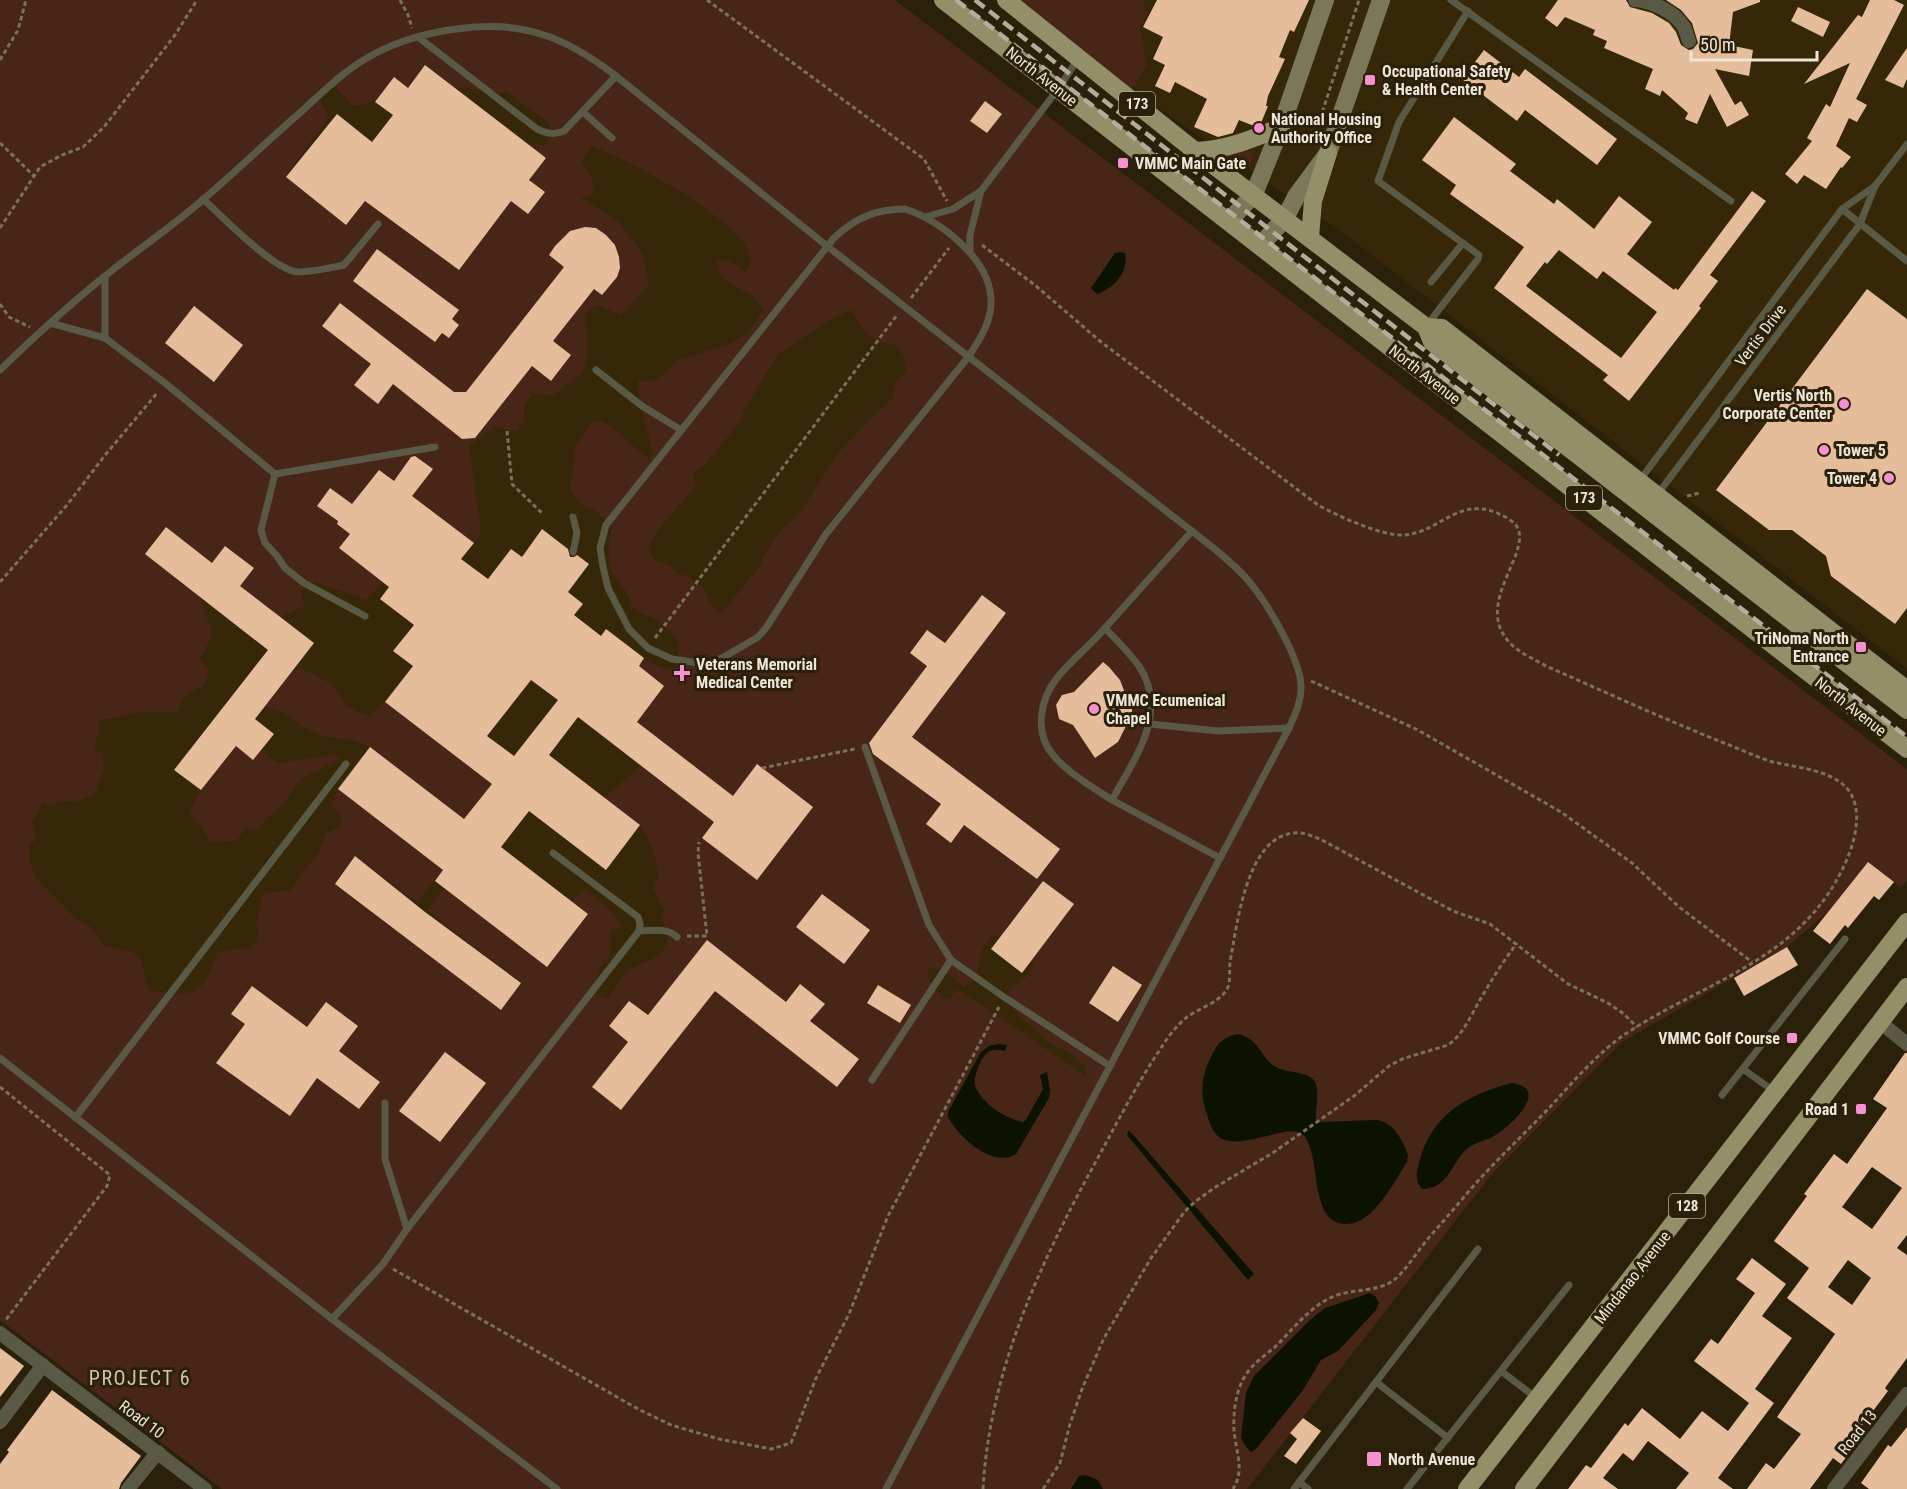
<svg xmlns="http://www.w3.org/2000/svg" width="1907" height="1489" viewBox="0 0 1907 1489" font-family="'Roboto Condensed',sans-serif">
<rect width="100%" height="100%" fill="#2b2009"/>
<g fill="#352707">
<polygon points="1017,0 1907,0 1907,669 1347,236 1131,90"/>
<polygon points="499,39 1226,566 1095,1083 804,1181 342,1314 50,912 16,830 112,289 338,82"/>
</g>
<g fill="#472517" fill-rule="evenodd">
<path d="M 0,0 L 895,0 L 1907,769 L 1907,880 L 1901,888 L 1868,862 L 1828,912 L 1787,947 L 1622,1042 L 1492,1174 L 1247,1489 L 222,1489 L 0,1320 ZM 425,65 L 454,87 L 508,93 L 550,124 L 547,145 L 528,144 L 546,158 L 529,180 L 545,192 L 511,201 L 493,224 L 397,162 L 345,225 L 286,177 L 329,117 L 319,99 L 334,86 L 353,106 C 378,104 379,96 394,77 L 408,88 ZM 592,146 C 638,165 706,202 740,238 C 746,243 748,255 751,262 L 746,273 L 731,261 L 716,260 C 718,283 736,285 751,295 C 756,299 760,304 763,310 L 748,334 L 726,345 L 678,360 L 657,379 L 647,382 L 638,379 C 636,400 649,432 653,454 L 649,459 L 604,421 L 592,422 L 576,444 L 570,490 L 582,504 L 598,512 L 612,527 C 607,542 606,567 617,580 C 624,589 629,592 631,605 L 641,613 L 657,620 L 678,640 L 679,666 C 668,673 655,664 644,658 L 639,666 L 664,686 L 637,722 L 733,796 L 757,764 L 702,838 L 714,822 L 641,766 L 604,797 L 640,825 L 653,850 L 659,874 L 653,890 L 664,911 L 662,919 L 668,941 L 660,955 L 626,971 L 608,999 L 596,994 C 594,977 598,968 610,956 L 610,932 L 621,928 C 616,909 599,901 584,890 L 572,902 L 588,914 L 444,888 L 427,910 L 521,983 L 501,1009 L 335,885 L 355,856 L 417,903 L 443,870 L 338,789 L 331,805 L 342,815 L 340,826 L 326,833 L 317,854 L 290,890 L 263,893 L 256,924 L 259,930 L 257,942 L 247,948 L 218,952 C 214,959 208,978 204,983 C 192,999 166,993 149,990 L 141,961 L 133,952 L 103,945 L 90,926 L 75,918 L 36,878 L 30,863 L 29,846 L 36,840 L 32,824 L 43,803 L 53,806 L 60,801 L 78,801 L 94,795 L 104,770 L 103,754 L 94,748 L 99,732 L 98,720 L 111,719 L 141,712 L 177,712 C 179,708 181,702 184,698 C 198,685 206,692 209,669 L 200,659 C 203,652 209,644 211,636 C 213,625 202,612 201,598 L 150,558 L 168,529 L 212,563 L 226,546 L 254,568 L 240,586 L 281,617 L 305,606 L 300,591 L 315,582 L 366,600 L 383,582 L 340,549 L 350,534 L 337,524 L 378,470 L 474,543 L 481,531 L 469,446 L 495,427 L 517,431 L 524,420 L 524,407 L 532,394 L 553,395 L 582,374 L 588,355 L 585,315 L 597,305 L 621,315 L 649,285 L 643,254 L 618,221 L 581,198 L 594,193 L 592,178 L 582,161 ZM 851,310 C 861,328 871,344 893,344 C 902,351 906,357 906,370 L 896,382 L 892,399 L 876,413 L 839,452 L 799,514 L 778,533 L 767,550 L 759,567 L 720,615 L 706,596 L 704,588 L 688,576 L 676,573 L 671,566 L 654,560 L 648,548 C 660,524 679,507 695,487 L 693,472 L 703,467 L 741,421 L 744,409 L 780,353 L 829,321 ZM 982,595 L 912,737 L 1059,849 L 1037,879 L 964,825 L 951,843 L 926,824 L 941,804 L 866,747 L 927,666 L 910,653 L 927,630 L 945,643 ZM 1103,663 C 1121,674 1133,703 1129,724 L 1126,723 L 1118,742 L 1095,758 L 1073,725 L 1059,719 L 1056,705 L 1062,695 L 1072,694 ZM 1042,883 L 1074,905 L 1034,957 C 1032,978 1024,978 1008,989 L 1013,1010 L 1048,1042 L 1070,1053 L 1086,1067 L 1086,1076 L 957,989 L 949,999 C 934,994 929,985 928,970 L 933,967 L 951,975 L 964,987 L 976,978 C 980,961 980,946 994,935 L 1001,937 ZM 708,940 L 786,1002 L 800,984 L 824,1003 L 810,1021 L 859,1059 L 837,1086 L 715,991 L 621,1110 L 592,1087 L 628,1042 L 609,1026 L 629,1001 L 648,1015 Z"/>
<polygon points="1017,0 1143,0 1148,13 1140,28 1147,66 1131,90"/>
<polygon points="1255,150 1247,173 1223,155"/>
<path d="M 300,668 C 319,676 339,685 346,706 L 368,716 L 385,702 L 492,784 L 464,819 L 370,747 L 351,740 L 321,736 L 301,726 L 286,714 L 265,706 L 292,671 Z"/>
<polygon points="236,746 253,760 261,750 277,763 335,755 341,758 301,779 280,808 264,820 261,827 244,830 237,841 209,842 200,824 193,820 189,811 201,790"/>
</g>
<g fill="#0b1300">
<path d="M 1121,252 L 1125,253 C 1129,272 1114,288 1097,294 L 1091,288 L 1115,253 Z"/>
<path d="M 1238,1034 C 1263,1041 1258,1057 1276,1067 C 1286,1073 1309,1071 1315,1082 C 1320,1093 1315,1108 1316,1120 L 1318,1122 L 1377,1120 C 1394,1123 1402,1139 1408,1155 L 1407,1162 C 1393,1183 1370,1232 1339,1223 C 1328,1220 1323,1210 1320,1199 C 1314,1178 1316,1156 1305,1136 C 1301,1134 1297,1131 1292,1131 C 1274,1132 1236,1148 1220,1138 C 1213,1133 1209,1122 1207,1114 C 1200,1095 1201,1079 1209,1061 C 1216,1046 1221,1037 1238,1034 Z"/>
<path d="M 998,1044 L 1007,1045 L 1005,1051 C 1000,1050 995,1049 990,1051 C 982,1054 973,1076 975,1085 C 980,1102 1005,1119 1023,1122 L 1026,1120 L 1043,1089 L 1040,1075 L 1047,1072 L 1050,1090 L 1049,1098 L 1016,1154 C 992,1169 958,1136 948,1117 L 948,1112 L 981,1052 L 989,1046 Z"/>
<path d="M 1512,1083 C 1552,1089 1509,1127 1494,1136 C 1486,1141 1475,1142 1468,1148 C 1451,1162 1449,1189 1422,1189 C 1415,1181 1416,1173 1419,1163 C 1431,1115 1466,1095 1512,1083 Z"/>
<polygon points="1129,1130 1254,1274 1248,1280 1127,1135"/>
<polygon points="1370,1293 1375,1296 1379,1303 1376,1310 1338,1351 1321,1360 1303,1390 1257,1448 1251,1452 1246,1447 1241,1438 1246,1393 1254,1376 1311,1319 1325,1308"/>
<polygon points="1086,1475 1098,1480 1103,1489 1071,1489 1079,1476"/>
</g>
<g fill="#e5bd9a" fill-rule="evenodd">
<polygon points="1157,0 1309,0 1294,32 1290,30 1279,57 1285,59 1268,96 1266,106 1268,106 1261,123 1254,126 1239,120 1233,133 1218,137 1194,127 1207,99 1175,82 1170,93 1155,86 1165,65 1153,59 1163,37 1143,27"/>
<polygon points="1558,0 1626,0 1630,7 1652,13 1669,23 1676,32 1681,45 1689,50 1693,49 1698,43 1692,23 1681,10 1666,0 1760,0 1760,2 1733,12 1729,45 1753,50 1749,76 1715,69 1735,105 1741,101 1749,115 1727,127 1710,94 1697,124 1685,119 1688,113 1662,90 1660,96 1645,89 1653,69 1604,48 1607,41 1593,35 1595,30 1565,17 1557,27 1545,18"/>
<polygon points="1870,0 1894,0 1904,5 1856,99 1867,105 1857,122 1849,118 1836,146 1851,157 1842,168 1841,167 1826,189 1804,175 1797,184 1785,174 1812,141 1807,138 1826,104 1830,107 1850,63 1804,84 1858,15 1862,17"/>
<polygon points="1798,7 1830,22 1823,37 1791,21"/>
<polygon points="1907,48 1907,79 1903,88 1885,80"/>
<polygon points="1484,50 1519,77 1525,69 1617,139 1597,165 1525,110 1517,121 1462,79"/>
<polygon points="425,65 546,158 529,180 545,192 528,214 511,201 459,270 365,201 346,225 286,177 337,114 372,142 393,115 375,102 394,77 408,88"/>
<polygon points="985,101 1002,114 987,133 970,121"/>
<path d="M 1454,117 L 1516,164 L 1510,171 L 1554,204 L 1557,199 L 1594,229 L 1619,196 L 1652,222 L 1627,254 L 1674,290 L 1675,288 L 1678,290 L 1752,191 L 1766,201 L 1710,275 L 1718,281 L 1699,306 L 1701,308 L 1629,401 L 1603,380 L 1608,375 L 1494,288 L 1524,247 L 1450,194 L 1456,185 L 1422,160 ZM 1559,250 L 1597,279 L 1603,271 L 1657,312 L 1621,358 L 1526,286 L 1545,262 L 1547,264 Z"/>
<polygon points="585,227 596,228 606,235 615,245 619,257 620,268 617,277 602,295 594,289 553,341 571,355 551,381 532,366 475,438 462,439 393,384 378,404 354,385 371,364 322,326 340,303 454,392 466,392 564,267 549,255 555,246 570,231"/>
<polygon points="377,249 459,310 452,319 459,325 449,338 442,333 435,342 353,281"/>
<polygon points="1867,289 1907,319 1907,608 1895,624 1831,576 1826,556 1792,530 1769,530 1716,490"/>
<polygon points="194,306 243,345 214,382 165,343"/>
<path d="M 415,456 L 433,469 L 412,496 L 474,543 L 461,559 L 488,579 L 511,549 L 522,557 L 542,529 L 568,549 L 570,557 L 574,557 L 577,555 L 589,564 L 568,592 L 583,604 L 574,615 L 601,636 L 606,629 L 644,658 L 639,666 L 664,686 L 637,722 L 733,796 L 757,764 L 813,807 L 757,880 L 702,838 L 714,822 L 578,717 L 549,755 L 640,825 L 606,870 L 529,811 L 501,847 L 588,914 L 547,967 L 435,881 L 443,870 L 338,789 L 370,747 L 464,819 L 492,784 L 385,702 L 413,666 L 393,651 L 414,625 L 380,599 L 389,587 L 339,548 L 350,534 L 337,524 L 338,521 L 317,506 L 330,488 L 352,504 L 379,470 L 394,481 L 411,457 ZM 531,680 L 558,700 L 514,756 L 487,736 Z"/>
<polygon points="166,527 212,563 225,546 254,568 240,586 314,643 255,719 274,734 253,760 236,746 201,790 174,770 268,650 145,554"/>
<polygon points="982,595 1006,613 912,737 1060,849 1037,879 964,825 951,843 926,824 941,804 873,754 869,743 927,666 910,653 927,630 945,643"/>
<polygon points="1103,662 1109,667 1120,680 1128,701 1132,702 1132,712 1129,724 1127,724 1118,742 1095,758 1073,725 1059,719 1056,705 1062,695 1074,692"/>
<polygon points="355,856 425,912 521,983 501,1010 335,884"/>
<polygon points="1868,862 1894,882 1879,900 1874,896 1848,928 1845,925 1830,944 1813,931"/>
<polygon points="1043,881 1074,904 1022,973 991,949"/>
<polygon points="822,894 870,930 844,964 796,927"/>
<polygon points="707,940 786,1002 800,984 825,1004 810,1021 859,1059 837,1087 715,991 621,1110 592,1087 628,1042 609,1026 629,1001 648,1015"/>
<polygon points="1787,947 1798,965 1744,996 1734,978"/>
<polygon points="1113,966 1142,985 1118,1022 1089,1003"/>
<polygon points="878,985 911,1005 900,1023 867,1003"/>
<polygon points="252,986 307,1027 326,1002 358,1026 339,1051 380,1082 359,1109 317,1078 290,1116 216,1063 245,1024 231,1014"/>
<polygon points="445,1052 486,1083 440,1142 399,1111"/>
<path d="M 1905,1053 L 1907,1053 L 1907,1235 L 1897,1248 L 1907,1255 L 1907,1358 L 1885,1388 L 1888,1391 L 1861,1427 L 1866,1431 L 1841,1464 L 1833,1458 L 1810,1489 L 1747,1489 L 1766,1463 L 1774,1469 L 1801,1434 L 1777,1417 L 1835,1334 L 1787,1298 L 1809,1268 L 1774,1241 L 1807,1196 L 1804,1194 L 1834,1154 L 1847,1164 L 1887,1108 L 1873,1099 ZM 1872,1167 L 1902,1188 L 1872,1229 L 1842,1207 ZM 1848,1260 L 1871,1278 L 1852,1305 L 1828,1287 Z"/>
<polygon points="1752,1258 1786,1284 1762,1316 1792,1338 1755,1389 1774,1403 1718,1478 1733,1489 1676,1489 1689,1473 1648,1441 1633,1461 1623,1453 1603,1478 1618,1489 1568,1489 1586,1465 1591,1468 1625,1423 1628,1426 1642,1408 1680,1439 1702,1411 1728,1431 1749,1403 1694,1361 1711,1339 1718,1344 1755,1293 1736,1279"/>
<polygon points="0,1348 24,1366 0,1397"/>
<polygon points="52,1390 141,1456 121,1483 119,1489 0,1489 0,1464 9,1452 7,1450"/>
<polygon points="1303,1418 1321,1431 1296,1464 1284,1456 1297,1439 1290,1433"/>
<polygon points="1907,1427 1907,1489 1869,1489 1861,1483 1888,1445 1891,1447"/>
</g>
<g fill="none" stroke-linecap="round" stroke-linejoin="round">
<g stroke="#7a715d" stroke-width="3" stroke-dasharray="4.5 3" stroke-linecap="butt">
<polyline points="400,0 408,15 412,28"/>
<polyline points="707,0 924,159 947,201"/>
<polyline points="0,60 18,30 26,0"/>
<polyline points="1320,119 1359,0"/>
<polyline points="0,143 34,176"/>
<polyline points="0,228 40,167 62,155 83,147 104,127 175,35 197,0"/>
<path d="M 982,245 L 1036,286 L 1101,342 L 1318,505 C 1338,516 1381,536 1404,535 C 1439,533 1459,495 1499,514 C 1504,516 1511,520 1515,524 C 1537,550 1470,604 1511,644 C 1521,654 1534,659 1546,666 C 1605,692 1664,719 1724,743 C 1740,749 1756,757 1773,762 C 1798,768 1837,770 1851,794 C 1869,826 1840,880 1820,905 C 1770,969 1686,992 1621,1037 C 1595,1056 1572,1083 1550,1107 C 1530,1128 1509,1148 1489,1169 C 1469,1190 1451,1213 1432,1234 C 1420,1247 1406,1271 1394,1280 C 1378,1292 1355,1289 1337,1295 C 1312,1304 1294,1328 1276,1346 C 1268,1353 1258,1360 1251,1368 C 1236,1384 1233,1410 1234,1431 C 1236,1452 1245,1470 1233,1489"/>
<polyline points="911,298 949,248"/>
<polyline points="0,304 9,317 30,327"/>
<polyline points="507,431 512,484 543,514"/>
<polyline points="1687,496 1700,493"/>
<polyline points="0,582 67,505 106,454 158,392"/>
<polyline points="655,638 897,315"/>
<polyline points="1311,681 1416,729 1561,812 1632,863 1679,907 1752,962"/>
<polyline points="762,768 855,749"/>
<polyline points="687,936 707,936 698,853 699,842"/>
<polyline points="0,1087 110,1175 107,1186 5,1321"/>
<polyline points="393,1269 638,1409 671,1425 719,1439 771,1449 791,1443 816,1378 849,1314 888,1216 999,1007"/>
<path d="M 983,1489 C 990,1368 1042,1259 1100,1154 C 1119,1119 1138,1082 1161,1048 C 1167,1038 1177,1025 1187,1017 C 1199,1008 1219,1003 1227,989 C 1231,982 1229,971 1230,962 C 1237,926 1246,837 1294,833 C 1303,832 1312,836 1320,839 L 1453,911 L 1490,924 L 1568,984 L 1608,1003 L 1624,1014 L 1637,1027"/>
<path d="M 1043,1489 L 1060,1463 L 1070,1424 L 1082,1389 L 1104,1338 L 1151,1258 L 1185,1211 L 1196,1201 L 1214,1188 L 1274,1152 L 1354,1096 L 1389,1066 L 1402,1059 L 1448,1045 C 1465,1033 1472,1012 1483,995 C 1493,977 1505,959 1517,943"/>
</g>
<g stroke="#5a5946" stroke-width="7">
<polyline points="1451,0 1731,201"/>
<path d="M 418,37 L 537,129 C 547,134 554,135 564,131 L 616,76"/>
<polyline points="583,112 612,138"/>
<path d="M 203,199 C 223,217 273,270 298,272 C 312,272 330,268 344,265 L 378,224"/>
<path d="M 905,209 C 941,221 990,259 991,300 C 992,321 980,339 969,356 L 826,534 L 766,628 L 758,637 L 724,657 L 712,662 L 699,663 L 672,659 L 648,648 L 629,629 L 608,588 L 603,567 L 600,548 L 606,525 L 834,238 C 855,218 876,209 905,209 Z"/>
<polyline points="1842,209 1907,261"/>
<polyline points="925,217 953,209 981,191 1058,89 1078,59"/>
<polyline points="970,252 970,235 981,191"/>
<polyline points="105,276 105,338 165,383 275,474"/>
<polyline points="1431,282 1463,243"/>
<polyline points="50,323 105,338"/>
<polyline points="1427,325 1478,259 1479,255 1378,181 1399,122 1468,11"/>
<path d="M 0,370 C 34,337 68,306 105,276 C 137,250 173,226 205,198 C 238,169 270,139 303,110 C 325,90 347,68 374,54 C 419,30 492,18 541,34 C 568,42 594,59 616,76 L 827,246 L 1216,550 C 1230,562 1244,574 1255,589 C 1271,610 1302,663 1301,688 C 1301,702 1295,715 1289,728 L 886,1489"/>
<polyline points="596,370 642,406 681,430"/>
<polyline points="1640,480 1842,209 1875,186"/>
<polyline points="1657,495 1860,224 1875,186 1907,144"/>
<polyline points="573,552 577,533 573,517"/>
<polyline points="365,616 304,583 285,568 277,556 265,543 261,530 275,474 435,447"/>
<polyline points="1105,628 1192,531"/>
<polyline points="1150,724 1218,731 1289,728"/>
<polyline points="865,747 929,925 951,960 1004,997 1110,1066"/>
<path d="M 1112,800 C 1092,787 1068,773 1053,755 C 1034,733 1040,699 1057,678 C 1071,660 1090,646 1105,628 C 1116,640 1129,652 1139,666 C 1170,713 1134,759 1112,800 L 1220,858"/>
<path d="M 639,931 C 652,931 667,927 677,937"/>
<polyline points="0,1058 332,1319 557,1489"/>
<polyline points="1743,1069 1775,1092"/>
<polyline points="872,1080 951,960"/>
<polyline points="1722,1095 1845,939"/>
<polyline points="385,1103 385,1159 407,1229"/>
<polyline points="75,1118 346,764"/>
<polyline points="332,1319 383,1264 407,1229 639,931 640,924 638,917 553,853"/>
<polyline points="1501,1371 1535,1397"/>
<polyline points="1376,1382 1448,1438"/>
<polyline points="1299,1482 1308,1489"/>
<polyline points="1294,1489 1478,1249"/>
<polyline points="1407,1489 1569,1285"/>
</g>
<g stroke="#5a5946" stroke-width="14">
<path d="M 1635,0 C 1652,1 1675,12 1684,27 C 1686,31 1687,37 1689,41"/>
<polyline points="1880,1022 1907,1044"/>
<polyline points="0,1333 205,1489"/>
<polyline points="0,1422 43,1365"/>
<polyline points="128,1489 158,1452"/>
<polyline points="1834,1489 1907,1394"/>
</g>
<g stroke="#7a7859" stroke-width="18">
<polyline points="1229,221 1254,194 1281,127 1325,0"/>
<polyline points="1260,246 1285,218 1297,195 1328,153 1381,0"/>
</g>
<g stroke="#938f68" stroke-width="18">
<polyline points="943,0 1907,749"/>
<polyline points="1006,0 1195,151 1426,327 1432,342 1907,710"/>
<path d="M 1195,151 C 1226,150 1253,139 1281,127"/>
<polyline points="1310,237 1313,201 1328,153"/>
<polyline points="1426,327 1442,328 1907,690"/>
<polyline points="1467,1489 1907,922"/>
<polyline points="1524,1489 1907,987"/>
</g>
<g stroke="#b4ac9c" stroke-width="4.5" stroke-dasharray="12 6" stroke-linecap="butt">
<polyline points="956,0 1907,737"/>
<polyline points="975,0 1559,455"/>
</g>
</g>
<g fill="#f590d1" stroke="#2b2009" stroke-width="2">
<rect x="1364" y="74" width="12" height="12" rx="3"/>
<circle cx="1259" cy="128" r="6"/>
<rect x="1117" y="157" width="12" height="12" rx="3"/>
<circle cx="1844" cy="404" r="6"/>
<circle cx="1824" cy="450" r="6"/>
<circle cx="1889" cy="478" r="6"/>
<rect x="1855" y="641" width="12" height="12" rx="3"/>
<path d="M679 664h6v6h6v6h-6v6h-6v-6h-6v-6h6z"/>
<circle cx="1094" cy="709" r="6"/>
<rect x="1786" y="1032" width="12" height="12" rx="3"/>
<rect x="1855" y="1103" width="12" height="12" rx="3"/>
<rect x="1366" y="1451" width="16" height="16" rx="3"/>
</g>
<g text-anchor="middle" stroke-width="6" stroke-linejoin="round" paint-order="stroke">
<g fill="#2b2009" stroke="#b3ab9a" stroke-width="1.5">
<rect x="1119" y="92" width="36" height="24" rx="4.5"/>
<rect x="1566" y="486" width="36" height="24" rx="4.5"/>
<rect x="1669" y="1194" width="36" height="24" rx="4.5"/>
</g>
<g font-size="15" font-weight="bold" fill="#ede6d8">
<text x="1137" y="109">173</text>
<text x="1584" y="503">173</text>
<text x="1687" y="1211">128</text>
</g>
<g font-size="16" font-weight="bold" fill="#ede6d8" stroke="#2b2009" text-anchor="start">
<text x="1382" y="77">Occupational Safety<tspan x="1382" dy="18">&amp; Health Center</tspan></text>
<text x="1271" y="125">National Housing<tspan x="1271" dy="18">Authority Office</tspan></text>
<text x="1135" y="169">VMMC Main Gate</text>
<text x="1832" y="401" text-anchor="end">Vertis North<tspan x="1832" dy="18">Corporate Center</tspan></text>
<text x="1836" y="456">Tower 5</text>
<text x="1877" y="484" text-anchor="end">Tower 4</text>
<text x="1849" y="644" text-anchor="end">TriNoma North<tspan x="1849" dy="18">Entrance</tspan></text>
<text x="696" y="670">Veterans Memorial<tspan x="696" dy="18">Medical Center</tspan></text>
<text x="1106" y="706">VMMC Ecumenical<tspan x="1106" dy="18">Chapel</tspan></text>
<text x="1780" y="1044" text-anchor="end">VMMC Golf Course</text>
<text x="1849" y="1115" text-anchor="end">Road 1</text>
<text x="1388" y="1465">North Avenue</text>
</g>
<g font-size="16" fill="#ede6d8" stroke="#2b2009">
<text transform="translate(1042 76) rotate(38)" y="6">North Avenue</text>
<text transform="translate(1760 335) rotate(-53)" y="6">Vertis Drive</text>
<text transform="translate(1425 374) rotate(38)" y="6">North Avenue</text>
<text transform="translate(1851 706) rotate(38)" y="6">North Avenue</text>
<text transform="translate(1632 1277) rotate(-52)" y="6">Mindanao Avenue</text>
<text transform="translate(142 1419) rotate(37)" y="6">Road 10</text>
<text transform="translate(1857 1432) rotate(-52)" y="6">Road 13</text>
</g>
<g font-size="20" letter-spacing="1.5" fill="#d3c5aa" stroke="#2b2009">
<text x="140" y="1385">PROJECT 6</text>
</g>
</g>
<path d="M1691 51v9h126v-9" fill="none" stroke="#ede6d8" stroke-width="3"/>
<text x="1700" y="51" font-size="18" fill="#ede6d8" stroke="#2b2009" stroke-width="4.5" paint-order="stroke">50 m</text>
</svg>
